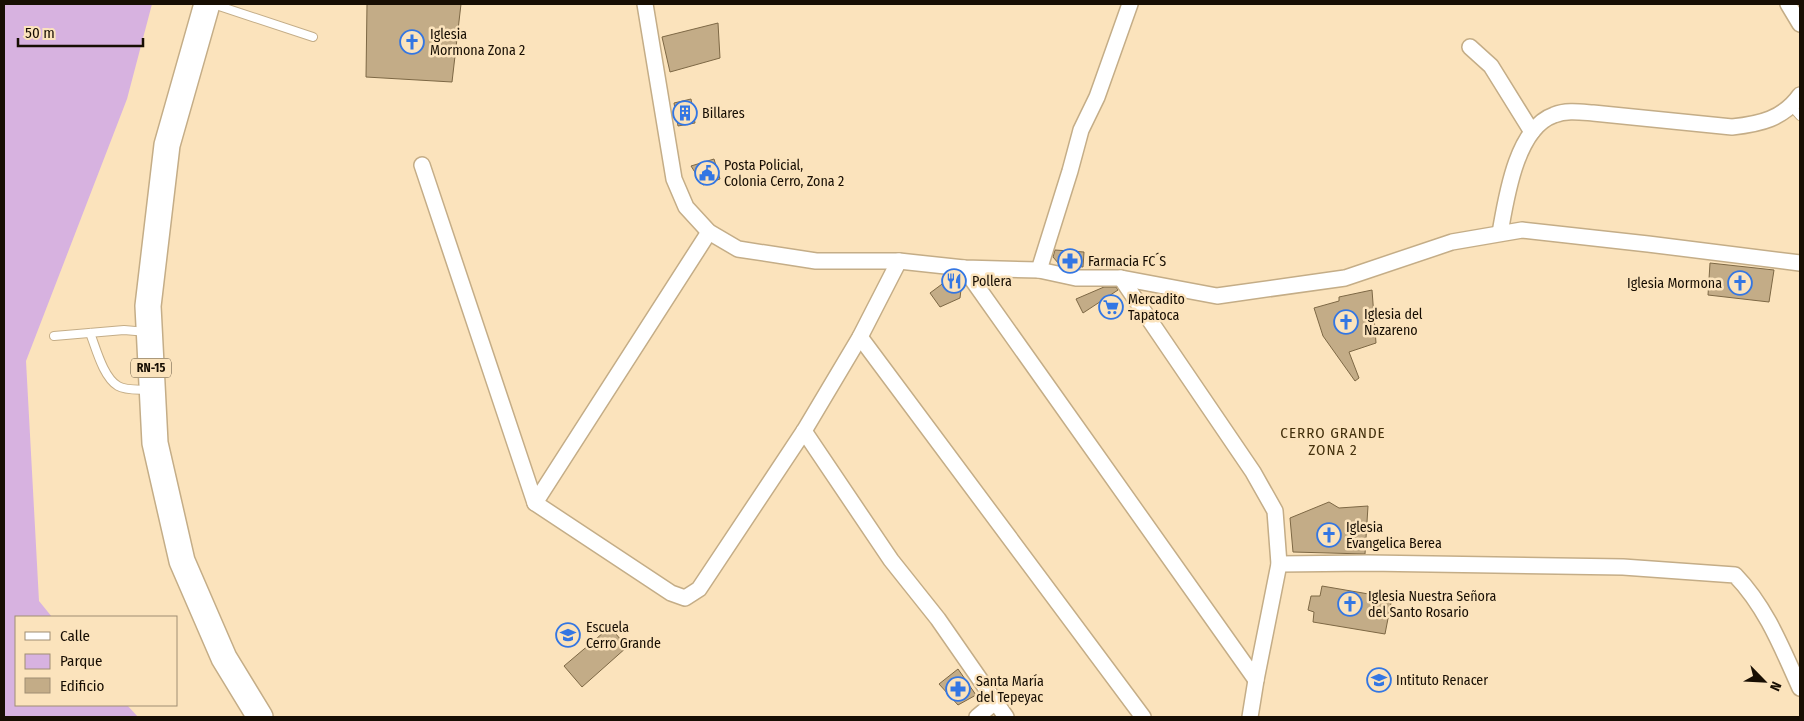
<svg xmlns="http://www.w3.org/2000/svg" width="1804" height="721" viewBox="0 0 1804 721" font-family="'Fira Sans Condensed',sans-serif">
<rect width="100%" height="100%" fill="#fbe3bc"/>
<polygon fill="#d7b2e0" points="4,4 152,4 127,99 26,361 39,601 52,617 16,617 16,705 127,705 138,717 4,717"/>
<g fill="#c3ac87" stroke="#7d6845">
<polygon points="367,4 461,4 452,82 366,77"/>
<polygon points="718,23 720,58 670,72 662,37"/>
<polygon points="691,99 695,123 678,126 674,103"/>
<polygon points="714,159 720,179 703,185 691,166"/>
<polygon points="1055,250 1084,252 1083,267 1059,264 1053,257"/>
<polygon points="1710,263 1774,270 1769,302 1708,295"/>
<polygon points="953,276 959,277 962,281 960,298 940,307 930,293"/>
<polygon points="1104,287 1116,287 1118,290 1083,313 1076,299"/>
<polygon points="1372,290 1376,343 1349,352 1359,378 1355,381 1323,336 1314,308 1339,301 1339,297"/>
<polygon points="1329,502 1339,508 1368,506 1365,554 1293,552 1290,518"/>
<polygon points="1322,586 1392,598 1385,634 1313,622 1314,612 1308,610 1311,596 1320,596"/>
<polygon points="610,627 627,647 582,687 564,666"/>
<polygon points="958,669 976,695 958,705 939,684"/>
</g>
<g fill="none" stroke-linecap="round" stroke-linejoin="round">
<g stroke="#c4ad87" stroke-width="10">
<g id="lane">
<polyline points="213,4 313,37"/>
<polyline points="1792,107 1800,116"/>
<path d="M 90,333 C 96,348 103,377 118,386 C 126,391 141,389 150,390"/>
<polyline points="54,336 124,330 147,332"/>
</g>
</g>
<g stroke="#c4ad87" stroke-width="18">
<g id="street">
<polyline points="645,4 674,179 686,207 709,232 738,249 816,261 899,261 964,268 1039,270 1076,278 1121,278 1217,296 1345,278 1452,242 1522,230 1648,244 1800,263"/>
<polyline points="1788,4 1800,24"/>
<polyline points="1470,47 1491,66 1532,132"/>
<polyline points="422,165 535,503 671,593 685,598 699,589 804,431 860,337 899,261"/>
<path d="M 1500,233 C 1506,199 1516,128 1554,115 C 1566,110 1580,112 1593,113 L 1732,127 C 1760,124 1783,119 1800,95"/>
<polyline points="964,268 1256,680"/>
<polyline points="1039,270 1070,171 1081,130 1097,97 1130,4"/>
<polyline points="1121,278 1253,472 1275,511 1279,564 1256,680 1250,717"/>
<polyline points="860,337 1143,717"/>
<polyline points="804,431 891,560 938,619 1006,717"/>
<polyline points="535,503 709,232"/>
<path d="M 1279,564 L 1368,563 L 1623,567 L 1735,575 C 1766,607 1782,648 1800,688"/>
<polyline points="977,717 995,702"/>
</g>
</g>
<g stroke="#c4ad87" stroke-width="28">
<polyline id="primary" points="207,4 167,145 148,306 155,443 182,561 224,658 260,717"/>
</g>
<use href="#lane" stroke="#fff" stroke-width="8"/>
<use href="#street" stroke="#fff" stroke-width="15"/>
<use href="#primary" stroke="#fff" stroke-width="25"/>
</g>
<defs>
<g id="church-ring" transform="scale(1.25)"><circle r="9.5" fill="#fbe3bc" stroke="#3376e3" stroke-width="1.5"/><path d="M-1.2-6h2.4v3.5h3.3v2.4h-3.3V6h-2.4V-.1h-3.3v-2.4h3.3Z" fill="#3376e3"/></g>
<g id="building-ring" transform="scale(1.25)"><circle r="9.5" fill="#fbe3bc" stroke="#3376e3" stroke-width="1.5"/><path d="M-4-6H4V6H1V3H-1V6H-4ZM-2.5-4.3h1.7v1.8h-1.7ZM.8-4.3h1.7v1.8H.8ZM-2.5-1h1.7V.8h-1.7ZM.8-1h1.7V.8H.8Z" fill="#3376e3"/></g>
<g id="civic-ring" transform="scale(1.25)"><circle r="9.5" fill="#fbe3bc" stroke="#3376e3" stroke-width="1.5"/><path d="M-.6-6.5H3V-4.5H.6V-3L4-1V1h2V6H-6V1h2V-1L-.6-3ZM-1.2 2.5V6h2.4V2.5Z" fill="#3376e3"/></g>
<g id="pharmacy-ring" transform="scale(1.25)"><circle r="9.5" fill="#fbe3bc" stroke="#3376e3" stroke-width="1.5"/><path d="M-2-6h4v4h4v4h-4v4h-4v-4h-4v-4h4Z" fill="#3376e3"/></g>
<g id="restaurant-ring" transform="scale(1.25)"><circle r="9.5" fill="#fbe3bc" stroke="#3376e3" stroke-width="1.5"/><path d="M-5-6h1v4h1v-4h1v4h1v-4h1v5L-1.5 .5V6h-2V.5L-5-1ZM5-6V6H3V1.5H1.5Q1.5-4 5-6Z" fill="#3376e3"/></g>
<g id="supermarket-ring" transform="scale(1.25)"><circle r="9.5" fill="#fbe3bc" stroke="#3376e3" stroke-width="1.5"/><path d="M-6-5.5h2.5l.6 2H6L4.5 2H-2.5L-4.4-4H-6ZM-1.5 3.2a1.3 1.3 0 1 0 .1 0ZM3 3.2a1.3 1.3 0 1 0 .1 0Z" fill="#3376e3"/></g>
<g id="school-ring" transform="scale(1.25)"><circle r="9.5" fill="#fbe3bc" stroke="#3376e3" stroke-width="1.5"/><path d="M0-5L7-2L0 1L-7-2ZM-4 1L0 2.5L4 1V4Q0 6-4 4Z" fill="#3376e3"/></g>
</defs>
<g fill-rule="evenodd">
<use href="#church-ring" x="412" y="42"/>
<use href="#building-ring" x="685" y="113"/>
<use href="#civic-ring" x="707" y="173"/>
<use href="#pharmacy-ring" x="1070" y="261"/>
<use href="#restaurant-ring" x="954" y="281"/>
<use href="#church-ring" x="1740" y="283"/>
<use href="#supermarket-ring" x="1111" y="307"/>
<use href="#church-ring" x="1346" y="322"/>
<use href="#church-ring" x="1329" y="535"/>
<use href="#church-ring" x="1350" y="604"/>
<use href="#school-ring" x="568" y="635"/>
<use href="#school-ring" x="1379" y="680"/>
<use href="#pharmacy-ring" x="958" y="689"/>
</g>
<g text-anchor="middle" stroke-width="5" stroke-linejoin="round" paint-order="stroke">
<rect fill="#fbe3bc" stroke="#5b4e3a" stroke-width="1" x="131" y="358.5" width="40" height="19" rx="4"/>
<g font-size="12" font-weight="bold" fill="#170e03">
<text x="151" y="372">RN-15</text>
</g>
<g font-size="14" fill="#170e03" stroke="#fbe3bc" text-anchor="start">
<text x="430" y="39">Iglesia<tspan x="430" dy="16">Mormona Zona 2</tspan></text>
<text x="702" y="118">Billares</text>
<text x="724" y="170">Posta Policial,<tspan x="724" dy="16">Colonia Cerro, Zona 2</tspan></text>
<text x="1088" y="266">Farmacia FC´S</text>
<text x="972" y="286">Pollera</text>
<text x="1722" y="288" text-anchor="end">Iglesia Mormona</text>
<text x="1128" y="304">Mercadito<tspan x="1128" dy="16">Tapatoca</tspan></text>
<text x="1364" y="319">Iglesia del<tspan x="1364" dy="16">Nazareno</tspan></text>
<text x="1346" y="532">Iglesia<tspan x="1346" dy="16">Evangelica Berea</tspan></text>
<text x="1368" y="601">Iglesia Nuestra Señora<tspan x="1368" dy="16">del Santo Rosario</tspan></text>
<text x="586" y="632">Escuela<tspan x="586" dy="16">Cerro Grande</tspan></text>
<text x="1396" y="685">Intituto Renacer</text>
<text x="976" y="686">Santa María<tspan x="976" dy="16">del Tepeyac</tspan></text>
</g>
<g font-size="15" letter-spacing="1" fill="#44310d" stroke="#fbe3bc">
<text x="1333" y="438">CERRO GRANDE<tspan x="1333" dy="17">ZONA 2</tspan></text>
</g>
</g>
<rect width="1804" height="721" fill="none" stroke="#170e03" stroke-width="10"/>
<rect x="15" y="616" width="162" height="90" fill="#fbe3bc" stroke="#a08e72"/>
<rect x="25" y="632" width="25" height="8" fill="#ffffff" stroke="#a08e72"/>
<text x="60" y="641" font-size="15" fill="#170e03">Calle</text>
<rect x="25" y="654" width="25" height="15" fill="#d7b2e0" stroke="#a08e72"/>
<text x="60" y="666" font-size="15" fill="#170e03">Parque</text>
<rect x="25" y="678" width="25" height="15" fill="#c3ac87" stroke="#a08e72"/>
<text x="60" y="691" font-size="15" fill="#170e03">Edificio</text>
<g transform="translate(1764 681) rotate(114)" stroke="#fbe3bc" stroke-width="4" paint-order="stroke">
<path d="M0-4L9 19L0 12L-9 19Z" fill="#170e03"/>
<text y="-8" font-size="14" font-weight="bold" text-anchor="middle" fill="#170e03">N</text>
</g>
<path d="M18 38v8h125v-8" fill="none" stroke="#170e03" stroke-width="2.5"/>
<text x="25" y="38" font-size="15" fill="#170e03" stroke="#fbe3bc" stroke-width="4" paint-order="stroke">50 m</text>
</svg>
